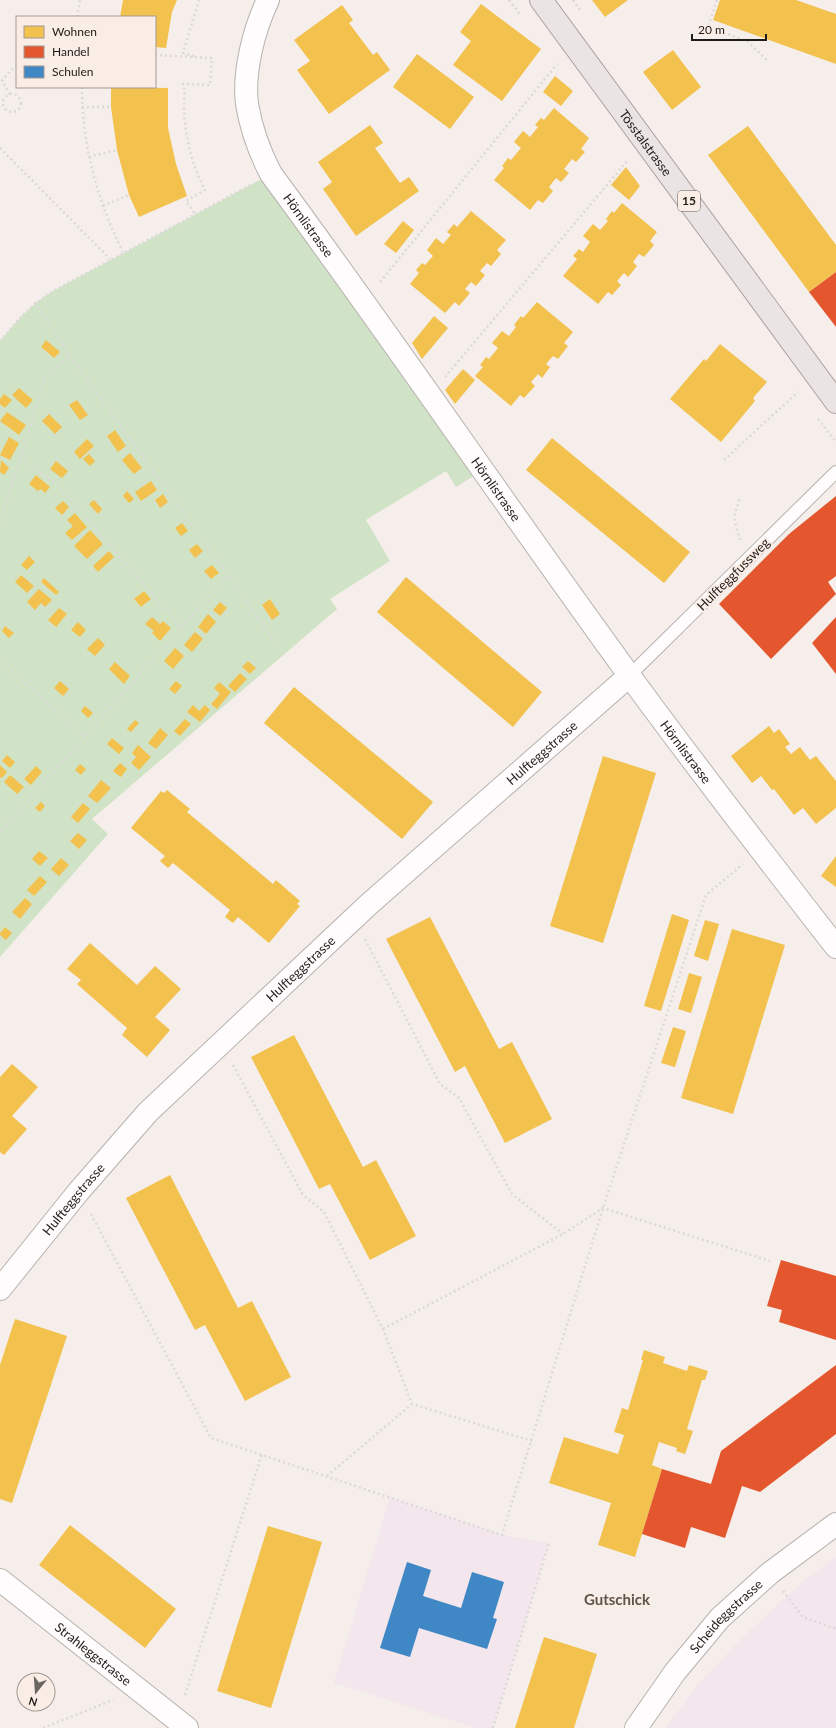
<svg xmlns="http://www.w3.org/2000/svg" width="836" height="1728" viewBox="0 0 836 1728" font-family="Lato,sans-serif">
<rect width="100%" height="100%" fill="#f5eeea"/>
<g fill="#f3e6ed">
<polygon points="390,1497 502,1535 549,1543 493,1728 476,1728 334,1683"/>
<polygon points="836,1557 836,1728 666,1728 694,1689 744,1636 800,1584"/>
</g>
<path fill="#d1e3c6" d="M 271,174 L 483,470 L 456,487 L 446,471 L 366,520 L 390,561 L 330,599 L 337,609 L 92,819 L 108,834 L 0,957 L 0,341 C 17,321 30,305 53,291 Z"/>
<g fill="#f2c14e">
<polygon points="123,0 177,0 172,12 166,48 155,47 155,17 120,17"/>
<polygon points="592,0 628,0 605,17"/>
<polygon points="720,0 796,0 836,14 836,64 713,20"/>
<polygon points="481,4 541,49 502,101 453,65 471,41 460,32"/>
<polygon points="342,5 353,20 349,23 373,55 377,52 390,70 329,114 297,70 310,61 294,40"/>
<polygon points="673,50 701,87 672,110 643,72"/>
<polygon points="417,54 474,97 450,129 393,87"/>
<polygon points="555,76 573,91 561,106 543,92"/>
<polygon points="111,87 168,88 168,128 176,164 187,196 139,217 129,195 117,150 111,107"/>
<polygon points="554,108 589,138 581,149 585,152 576,162 572,159 564,169 569,173 561,182 556,178 549,187 553,191 543,203 538,200 530,210 494,180 504,168 502,166 508,158 511,160 521,148 514,142 523,131 530,137 538,127 535,125 541,118 544,120"/>
<polygon points="370,125 383,143 375,148 400,183 409,177 419,191 356,236 323,189 332,182 318,162"/>
<polygon points="748,126 836,245 836,272 809,292 708,155"/>
<polygon points="626,167 640,186 629,200 611,185"/>
<polygon points="622,203 657,232 650,241 654,245 644,257 639,254 633,262 637,266 628,277 624,273 617,281 621,285 612,295 608,292 598,304 563,276 577,259 573,256 579,249 583,252 590,242 583,236 593,224 600,230 608,221 606,219 612,211 614,213"/>
<polygon points="471,211 506,240 497,250 501,254 491,266 487,263 480,271 485,275 476,286 471,282 465,289 470,293 459,306 455,302 445,313 410,284 419,273 416,270 422,263 425,265 433,256 427,250 436,238 443,244 451,235 447,232 454,224 457,227"/>
<polygon points="403,221 414,230 396,253 384,244"/>
<polygon points="537,302 573,332 564,343 568,346 558,359 553,356 546,364 550,367 542,378 538,374 531,382 535,386 524,398 520,395 511,406 475,376 483,367 480,365 486,357 489,359 498,348 492,343 502,331 509,336 516,327 514,325 521,316 523,318"/>
<polygon points="434,316 448,328 422,359 412,343"/>
<polygon points="46,340 60,352 54,358 41,347"/>
<polygon points="720,344 767,382 753,398 755,401 721,442 670,399 704,359 706,361"/>
<polygon points="463,369 475,380 455,404 445,390"/>
<polygon points="19,388 33,400 26,408 12,395"/>
<polygon points="4,394 12,400 5,408 0,404 0,399"/>
<polygon points="77,400 88,415 80,420 69,405"/>
<polygon points="7,412 26,425 19,435 0,421"/>
<polygon points="49,414 62,427 55,434 42,421"/>
<polygon points="115,430 126,446 118,452 107,436"/>
<polygon points="9,437 19,443 10,460 0,455"/>
<polygon points="552,438 690,552 664,583 526,470"/>
<polygon points="87,439 94,446 80,459 74,452"/>
<polygon points="130,453 142,468 134,474 122,460"/>
<polygon points="89,454 95,461 90,466 83,459"/>
<polygon points="1,460 9,468 4,475 0,472"/>
<polygon points="56,461 68,471 62,478 50,469"/>
<polygon points="36,475 50,487 45,493 41,489 38,491 29,484"/>
<polygon points="151,481 157,490 141,501 135,492"/>
<polygon points="127,491 134,499 129,503 123,496"/>
<polygon points="163,494 168,502 160,508 155,500"/>
<polygon points="94,500 102,509 98,514 89,504"/>
<polygon points="63,501 69,507 62,515 55,508"/>
<polygon points="75,513 87,527 72,540 65,533 73,526 67,520"/>
<polygon points="182,523 188,531 181,536 175,528"/>
<polygon points="90,530 103,544 87,559 74,546"/>
<polygon points="197,544 203,551 195,558 189,550"/>
<polygon points="109,551 114,557 98,572 93,566"/>
<polygon points="29,556 35,562 27,570 21,565"/>
<polygon points="212,565 219,573 211,579 204,571"/>
<polygon points="21,575 34,586 27,593 15,582"/>
<polygon points="406,577 542,692 513,727 377,612"/>
<polygon points="44,578 59,592 56,595 41,582"/>
<polygon points="39,589 52,600 45,607 41,603 35,610 27,602"/>
<polygon points="144,591 151,599 141,607 134,599"/>
<polygon points="270,599 280,614 272,620 262,605"/>
<polygon points="220,602 227,608 220,616 213,610"/>
<polygon points="59,608 67,614 56,627 48,620"/>
<polygon points="208,614 216,622 206,634 198,627"/>
<polygon points="152,617 160,624 163,621 171,628 160,641 152,633 154,631 145,624"/>
<polygon points="78,622 86,630 80,637 71,630"/>
<polygon points="5,626 14,633 9,638 2,631"/>
<polygon points="195,632 203,639 192,652 184,645"/>
<polygon points="98,638 105,645 95,656 87,649"/>
<polygon points="175,648 184,656 173,669 164,661"/>
<polygon points="248,661 256,668 250,674 242,667"/>
<polygon points="115,662 130,676 124,684 109,669"/>
<polygon points="240,673 247,679 235,692 228,686"/>
<polygon points="60,681 69,689 63,696 54,688"/>
<polygon points="176,681 182,686 175,694 169,689"/>
<polygon points="219,682 231,692 217,709 211,704 220,694 214,688"/>
<polygon points="294,687 433,802 402,839 264,723"/>
<polygon points="193,705 199,711 205,705 210,710 200,722 187,712"/>
<polygon points="85,706 93,713 88,718 81,711"/>
<polygon points="185,719 191,724 180,736 174,731"/>
<polygon points="135,720 139,723 131,732 127,729"/>
<polygon points="769,726 774,733 779,729 790,744 785,747 791,754 800,747 810,760 816,756 836,781 836,808 816,824 803,808 794,815 774,789 772,790 761,776 752,783 731,756"/>
<polygon points="160,728 168,735 156,749 148,743"/>
<polygon points="112,738 124,748 119,754 107,744"/>
<polygon points="138,745 151,757 139,770 131,763 136,757 132,753"/>
<polygon points="7,755 15,762 10,768 2,761"/>
<polygon points="603,756 656,773 603,943 550,926"/>
<polygon points="120,763 127,769 121,777 113,771"/>
<polygon points="80,764 86,769 81,775 75,770"/>
<polygon points="0,765 7,772 2,778 0,777"/>
<polygon points="36,766 42,772 31,785 24,779"/>
<polygon points="10,775 24,787 17,794 4,782"/>
<polygon points="101,780 111,788 97,803 88,796"/>
<polygon points="167,790 190,809 187,812 273,884 276,880 300,901 297,904 300,906 269,943 238,917 233,923 225,917 230,910 173,863 168,868 160,861 165,856 131,828 161,791 164,793"/>
<polygon points="41,802 45,806 40,812 35,808"/>
<polygon points="83,803 90,809 78,823 71,817"/>
<polygon points="78,833 87,840 79,849 70,841"/>
<polygon points="39,851 48,858 40,866 32,859"/>
<polygon points="836,856 836,887 821,876"/>
<polygon points="61,858 69,865 59,876 51,869"/>
<polygon points="40,876 47,882 34,896 27,890"/>
<polygon points="25,898 32,904 20,919 12,912"/>
<polygon points="672,914 689,920 661,1011 644,1006"/>
<polygon points="430,917 499,1049 512,1042 552,1119 505,1143 465,1066 455,1072 386,939"/>
<polygon points="705,920 719,924 708,961 694,956"/>
<polygon points="5,927 12,933 6,940 0,935 0,933"/>
<polygon points="732,929 785,945 733,1114 681,1098"/>
<polygon points="90,943 137,985 155,966 181,989 155,1017 170,1030 147,1057 122,1035 127,1028 77,984 81,980 67,969"/>
<polygon points="689,973 702,977 691,1013 678,1009"/>
<polygon points="673,1027 686,1031 675,1067 661,1063"/>
<polygon points="294,1035 363,1167 376,1160 416,1236 370,1260 330,1184 319,1189 251,1057"/>
<polygon points="12,1064 38,1087 12,1116 27,1129 4,1155 0,1152 0,1077"/>
<polygon points="170,1175 238,1308 252,1301 291,1377 245,1401 205,1325 195,1330 126,1198"/>
<polygon points="15,1319 67,1336 12,1503 0,1499 0,1365"/>
<polygon points="644,1350 665,1357 663,1363 687,1371 689,1365 708,1371 705,1380 702,1380 687,1429 693,1431 685,1454 676,1451 677,1448 659,1442 652,1465 662,1469 635,1557 598,1545 611,1503 549,1483 564,1437 618,1454 624,1435 614,1432 622,1408 628,1410 643,1360 641,1360"/>
<polygon points="70,1525 176,1609 145,1648 39,1565"/>
<polygon points="268,1526 322,1542 271,1708 217,1691"/>
<polygon points="544,1637 597,1654 574,1728 515,1728"/>
</g>
<g fill="#e4572e">
<polygon points="836,272 836,327 809,292"/>
<polygon points="836,496 836,576 828,582 836,594 771,659 719,604 789,534"/>
<polygon points="836,617 836,674 812,643"/>
<polygon points="781,1260 836,1276 836,1340 779,1322 782,1310 767,1306"/>
<polygon points="836,1365 836,1434 760,1492 742,1486 725,1538 691,1527 685,1548 642,1534 662,1469 711,1484 721,1451"/>
</g>
<polygon fill="#3f88c5" points="407,1562 431,1570 423,1596 461,1608 472,1572 504,1582 493,1618 497,1619 487,1649 419,1628 410,1657 380,1648"/>
<g fill="none" stroke-linecap="round" stroke-linejoin="round">
<g stroke="#b7b2af" stroke-width="14">
<polyline id="lane" points="629,676 836,472"/>
</g>
<g stroke="#b7b2af" stroke-width="24">
<g id="street">
<path id="s1" d="M 268,0 C 254,29 243,72 247,104 C 251,128 260,153 271,174 C 393,339 508,509 629,675 C 696,767 766,857 836,947"/>
<path id="s2" d="M 0,1289 L 79,1191 L 148,1112 L 368,905 L 629,676"/>
<path id="s3" d="M 0,1580 L 187,1728"/>
<path id="s4" d="M 636,1728 L 675,1672 L 720,1618 L 770,1573 L 836,1524"/>
</g>
</g>
<g stroke="#afa0a1" stroke-width="24">
<g id="primary">
<path id="s5" d="M 541,0 L 836,402"/>
</g>
</g>
<g stroke="#dcdad9" stroke-width="2.5" stroke-dasharray="2 3" stroke-linecap="butt">
<polyline points="509,0 520,14"/>
<polyline points="573,0 581,11"/>
<polyline points="717,0 708,27 747,41 767,60"/>
<polyline points="77,17 80,0"/>
<path d="M 155,55 L 212,58 L 210,85 L 183,84 C 186,92 184,100 184,109 C 185,136 192,166 205,190 L 186,201 L 195,214"/>
<polyline points="194,56 183,53 199,0"/>
<path d="M 82,87 C 82,144 97,201 123,252"/>
<polyline points="10,94 2,81 11,70 17,66"/>
<circle cx="12" cy="103" r="9"/>
<polyline points="82,107 111,107"/>
<polyline points="0,148 110,259"/>
<polyline points="89,157 117,150"/>
<polyline points="103,206 129,195"/>
<polyline points="380,282 557,64"/>
<polyline points="35,302 70,356 228,575 276,644"/>
<path d="M 0,341 C 17,321 30,305 53,291 L 250,185"/>
<polyline points="445,377 628,160"/>
<polyline points="818,419 836,442"/>
<polyline points="20,458 57,485 182,628"/>
<polyline points="724,460 798,392"/>
<polyline points="0,522 46,376 70,356"/>
<path d="M 740,540 C 738,532 733,520 735,512 C 737,507 739,502 740,497"/>
<polyline points="0,660 85,737"/>
<polyline points="0,832 228,575"/>
<polyline points="365,939 440,1084 459,1098 512,1194 563,1234"/>
<polyline points="233,1065 303,1195 324,1212 383,1329 412,1404 532,1441"/>
<polyline points="91,1214 211,1438 502,1535 603,1208 706,895 743,864"/>
<polyline points="383,1329 563,1234 603,1208 770,1261"/>
<polyline points="327,1476 412,1404"/>
<polyline points="783,1591 803,1617 836,1629"/>
<polyline points="185,1695 262,1454"/>
<polyline points="43,1728 113,1700"/>
<polyline points="493,1728 549,1543"/>
</g>
<use href="#lane" stroke="#fefcfc" stroke-width="12"/>
<use href="#street" stroke="#fefcfc" stroke-width="22"/>
<use href="#primary" stroke="#eae4e4" stroke-width="22"/>
</g>
<g text-anchor="middle" stroke-width="4" stroke-linejoin="round" paint-order="stroke">
<rect fill="#faede5" stroke="#615b56" stroke-width="1" x="678" y="191" width="22" height="20" rx="3"/>
<g font-size="12" font-weight="bold" fill="#201c19">
<text x="689" y="205">15</text>
</g>
<g font-size="13" fill="#201c19" stroke="#faede5">
<text dy="5" stroke="none"><textPath href="#s5" startOffset="177">Tösstalstrasse</textPath></text>
<text dy="5" stroke="none"><textPath href="#s1" startOffset="245">Hörnlistrasse</textPath></text>
<text dy="5" stroke="none"><textPath href="#s1" startOffset="569">Hörnlistrasse</textPath></text>
<text transform="translate(733 574) rotate(-45)" y="5">Hulfteggfussweg</text>
<text dy="5" stroke="none"><textPath href="#s2" startOffset="764">Hulfteggstrasse</textPath></text>
<text dy="5" stroke="none"><textPath href="#s1" startOffset="893">Hörnlistrasse</textPath></text>
<text dy="5" stroke="none"><textPath href="#s2" startOffset="440">Hulfteggstrasse</textPath></text>
<text dy="5" stroke="none"><textPath href="#s2" startOffset="116">Hulfteggstrasse</textPath></text>
<text dy="5" stroke="none"><textPath href="#s4" startOffset="144">Scheideggstrasse</textPath></text>
<text dy="5" stroke="none"><textPath href="#s3" startOffset="119">Strahleggstrasse</textPath></text>
</g>
<g font-size="15" font-weight="bold" fill="#5e534d" stroke="#faede5">
<text x="617" y="1605">Gutschick</text>
</g>
</g>
<rect x="16" y="16" width="140" height="72" fill="#faede5" stroke="#a39993"/>
<rect x="24" y="26" width="20" height="12" fill="#f2c14e" stroke="#a39993"/>
<text x="52" y="36" font-size="12" fill="#201c19">Wohnen</text>
<rect x="24" y="46" width="20" height="12" fill="#e4572e" stroke="#a39993"/>
<text x="52" y="56" font-size="12" fill="#201c19">Handel</text>
<rect x="24" y="66" width="20" height="12" fill="#3f88c5" stroke="#a39993"/>
<text x="52" y="76" font-size="12" fill="#201c19">Schulen</text>
<g transform="translate(36 1692) rotate(197)"><circle r="19" fill="#faede5" stroke="#a39993"/>
<path d="M0-3L7 15L0 10L-7 15Z" fill="#6b6662"/>
<text y="-6" font-size="11" font-weight="bold" text-anchor="middle" fill="#201c19">N</text>
</g>
<path d="M692 34v6h74v-6" fill="none" stroke="#201c19" stroke-width="2"/>
<text x="698" y="34" font-size="12" fill="#201c19" stroke="#faede5" stroke-width="3" paint-order="stroke">20 m</text>
</svg>
